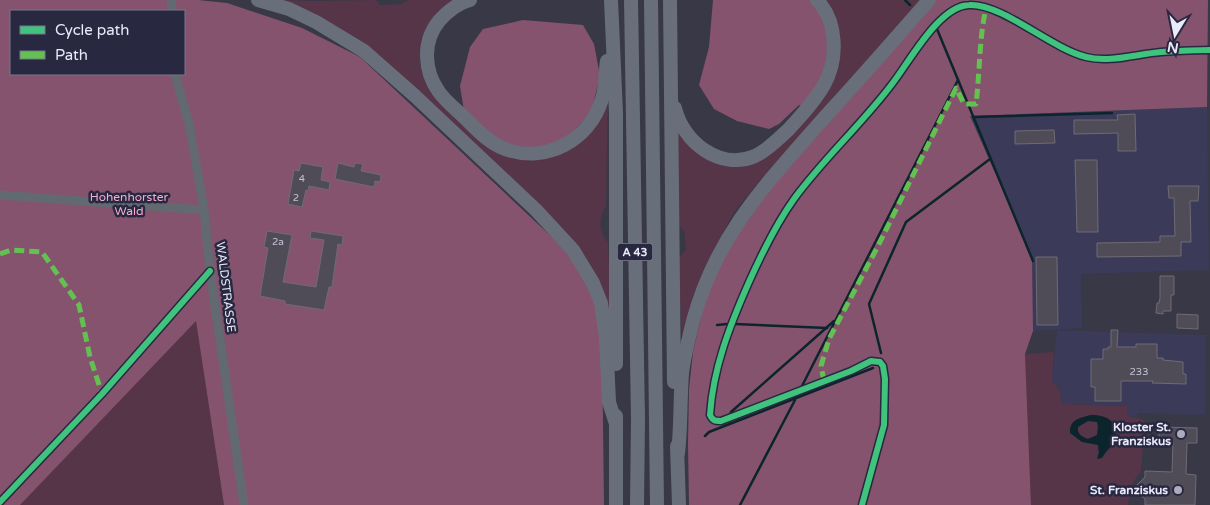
<svg xmlns="http://www.w3.org/2000/svg" width="1210" height="505" viewBox="0 0 1210 505" font-family="'Varela Round',sans-serif">
<rect width="100%" height="100%" fill="#383846"/>
<g fill="#3b3a58">
<polygon points="1207,107 1209,270 1081,274 1082,328 1033,331 1032,256 970,116"/>
<polygon points="1057,330 1206,335 1205,415 1137,413 1137,417 1126,416 1127,406 1062,404 1059,389 1052,381"/>
</g>
<g fill="#553547" fill-rule="evenodd">
<path d="M 283,0 L 312,1 L 376,0 L 380,5 L 402,4 L 408,0 L 453,0 L 436,15 L 422,46 L 420,66 L 436,100 L 484,144 L 608,92 L 606,207 C 598,218 599,232 608,242 L 611,331 L 590,265 L 336,27 Z"/>
<polygon points="822,0 921,0 769,170 734,212 704,269 692,299 682,338 678,258 686,250 684,230 677,224 677,127 683,139 742,163 803,119"/>
<polygon points="196,320 224,505 20,505"/>
<path d="M 1054,352 L 1052,381 L 1059,389 L 1062,404 L 1127,406 L 1127,416 L 1142,419 L 1145,422 L 1141,470 L 1131,486 L 1128,505 L 1031,505 L 1025,354 ZM 1090,415 L 1115,429 L 1116,436 L 1119,440 L 1131,437 L 1136,441 L 1133,444 C 1120,441 1110,445 1103,457 L 1097,459 L 1098,445 L 1070,433 L 1081,418 Z"/>
<path d="M 1088,421 L 1097,422 L 1098,426 L 1097,435 L 1088,439 C 1082,437 1077,434 1077,427 Z"/>
</g>
<g fill="#86536e" fill-rule="evenodd">
<path d="M 0,0 L 198,0 L 227,3 L 302,28 L 360,57 L 556,241 L 571,258 L 586,282 L 597,310 L 602,343 L 604,505 L 224,505 L 196,321 L 20,505 L 0,505 ZM 11,11 L 184,11 L 184,74 L 11,74 Z"/>
<polygon points="713,0 810,0 819,11 829,40 823,76 803,106 799,105 779,124 769,129 737,121 714,109 699,85 709,47"/>
<polygon points="936,0 1208,0 1207,107 970,116 1032,256 1033,331 1025,354 1031,505 689,505 688,444 689,389 693,352 702,313 713,275 754,209 776,180"/>
<polygon points="523,20 583,25 594,44 600,76 591,113 565,140 538,149 512,145 495,138 464,111 460,86 470,47 483,29"/>
</g>
<path fill="#0c252d" fill-rule="evenodd" d="M 1091,415 C 1101,415 1112,417 1115,428 C 1116,433 1116,436 1119,440 L 1134,436 L 1136,438 L 1134,444 C 1130,444 1124,442 1121,443 C 1112,443 1106,451 1102,458 L 1097,459 L 1099,453 L 1098,445 L 1082,442 L 1070,433 C 1069,420 1079,418 1091,415 ZM 1088,421 L 1097,422 L 1098,426 L 1097,435 L 1088,439 C 1082,437 1077,434 1078,427 Z"/>
<g fill="none" stroke-linecap="round" stroke-linejoin="round">
<g stroke="#0c252d" stroke-width="2.5">
<polyline points="905,0 910,5"/>
<polyline points="937,29 1033,261"/>
<polyline points="974,117 1112,113"/>
<polyline points="735,324 827,328"/>
<polyline points="717,325 727,324"/>
<polyline points="881,353 869,304 906,222 990,159"/>
<polyline points="802,386 958,80"/>
<polyline points="730,415 731,412 834,321"/>
<polyline points="705,436 709,432 873,368"/>
<polyline points="740,505 795,400"/>
</g>
</g>
<g fill="#4f4c58" stroke="#6f6b76">
<polygon points="1135,114 1136,151 1118,151 1118,133 1074,134 1074,120 1118,120 1117,115"/>
<polygon points="1054,130 1055,143 1015,144 1015,131"/>
<polygon points="1075,160 1097,160 1098,232 1077,232"/>
<polygon points="301,163 323,167 321,180 330,182 329,190 309,186 308,191 306,190 302,207 288,204 294,170 299,171"/>
<polygon points="338,163 354,167 355,163 363,164 361,171 381,175 380,182 375,181 374,187 335,179"/>
<polygon points="1168,186 1199,186 1198,201 1190,201 1191,242 1181,242 1181,256 1097,257 1097,243 1160,242 1160,236 1175,236 1174,198 1169,198"/>
<polygon points="267,231 292,235 283,282 316,287 324,240 310,238 311,231 343,236 342,245 338,244 332,287 329,287 324,310 285,304 285,301 260,296 268,248 264,247"/>
<polygon points="1036,257 1057,257 1058,325 1037,325"/>
<polygon points="1160,276 1174,276 1174,295 1171,295 1171,311 1163,311 1163,314 1156,313 1157,303 1159,303 1160,298"/>
<polygon points="1177,314 1198,315 1198,329 1177,328"/>
<polygon points="1111,330 1118,330 1117,347 1136,347 1136,344 1157,344 1157,358 1163,358 1163,360 1183,362 1183,374 1186,374 1186,384 1152,383 1153,381 1121,381 1121,401 1095,401 1095,387 1091,387 1091,359 1103,359 1103,349 1108,349 1108,347 1111,347"/>
<polygon points="1159,427 1197,428 1197,443 1187,443 1186,474 1196,475 1195,505 1145,505 1145,499 1138,493 1137,485 1145,477 1145,471 1172,472 1173,442 1159,442"/>
</g>
<g fill="none" stroke-linecap="round" stroke-linejoin="round">
<g stroke="#636971" stroke-width="9">
<polyline points="171,0 172,11"/>
<polyline points="175,74 190,128 204,210 210,271 244,505"/>
<polyline points="0,195 204,210"/>
</g>
<g stroke="#686f7b" stroke-width="14">
<polyline points="258,0 289,9 316,22 364,51 415,96 536,210 573,250 593,283 601,303 606,338 609,402 616,424"/>
<path d="M 470,0 C 458,3 447,12 439,21 C 422,42 424,71 439,92 C 446,102 457,110 466,119 C 478,131 489,143 505,149 C 546,164 590,140 602,99 C 606,88 605,73 607,61"/>
<polyline points="611,0 616,113 616,364"/>
<polyline points="631,0 638,419 637,505"/>
<polyline points="651,0 657,505"/>
<polyline points="670,0 674,382"/>
<path d="M 675,108 C 683,142 720,171 755,156 C 768,150 778,139 788,130 C 801,116 814,102 824,85 C 838,60 838,22 817,0"/>
<polyline points="616,416 616,505"/>
<polyline points="677,446 679,505"/>
<path d="M 678,453 C 681,427 680,400 682,373 C 684,356 689,338 693,321 C 716,235 766,184 823,119 C 859,80 894,40 929,0"/>
</g>
<g stroke="#63c152" stroke-width="5" stroke-dasharray="10 5" stroke-linecap="butt">
<polyline points="0,254 11,250 42,252 79,305 90,357 102,394"/>
<path d="M 824,381 L 821,366 L 829,339 L 878,246 L 956,88 L 964,104 L 976,104 C 980,71 979,39 986,8"/>
</g>
<g stroke="#282841" stroke-width="9">
<g id="cycleway">
<polyline points="0,502 102,394 210,271"/>
<path d="M 862,505 L 884,425 L 885,379 L 883,366 L 880,362 L 871,361 L 851,371 L 721,421 C 715,421 713,421 710,415 C 713,368 730,325 749,282 C 762,253 776,224 794,199 C 824,158 862,124 892,84 C 910,61 939,6 969,5 C 1002,3 1050,48 1086,57 C 1109,63 1137,54 1161,52 C 1177,51 1194,50 1210,50"/>
</g>
</g>
<use href="#cycleway" stroke="#40c37c" stroke-width="6"/>
</g>
<g fill="#acacbc" stroke="#282841" stroke-width="2">
<circle cx="1181" cy="434" r="5"/>
<circle cx="1178" cy="490" r="5"/>
</g>
<g text-anchor="middle" stroke-width="5" stroke-linejoin="round" paint-order="stroke">
<g font-size="10" fill="#c3c2d2">
<text x="302" y="182">4</text>
<text x="296" y="201">2</text>
<text x="278" y="245">2a</text>
<text x="1139" y="375">233</text>
</g>
<rect fill="#282841" stroke="#b0b0c3" stroke-width="1" x="617.5" y="243.5" width="35" height="17" rx="4"/>
<g font-size="11" font-weight="bold" fill="#eaeafb">
<text x="635" y="256">A 43</text>
</g>
<g font-size="12" fill="#f6aed0" stroke="#282841">
<text x="129" y="201">Hohenhorster<tspan x="129" dy="14">Wald</tspan></text>
</g>
<g font-size="12" fill="#eaeafb" stroke="#282841">
<text transform="translate(226 287) rotate(83)" y="4">WALDSTRASSE</text>
</g>
<g font-size="12" font-weight="bold" fill="#eaeafb" stroke="#282841" text-anchor="end">
<text x="1171" y="431">Kloster St.<tspan x="1171" dy="14">Franziskus</tspan></text>
<text x="1168" y="494">St. Franziskus</text>
</g>
</g>
<rect x="10" y="10" width="175" height="65" fill="#282841" stroke="#76768b"/>
<rect x="20" y="26" width="25" height="8" fill="#40c37c" stroke="#76768b"/>
<text x="55" y="35" font-size="15" fill="#eaeafb">Cycle path</text>
<rect x="20" y="51" width="25" height="8" fill="#63c152" stroke="#76768b"/>
<text x="55" y="60" font-size="15" fill="#eaeafb">Path</text>
<g transform="translate(1175 35) rotate(190)" stroke="#282841" stroke-width="4" paint-order="stroke">
<path d="M0-4L9 19L0 12L-9 19Z" fill="#eaeafb"/>
<text y="-8" font-size="14" font-weight="bold" text-anchor="middle" fill="#eaeafb">N</text>
</g>
</svg>
